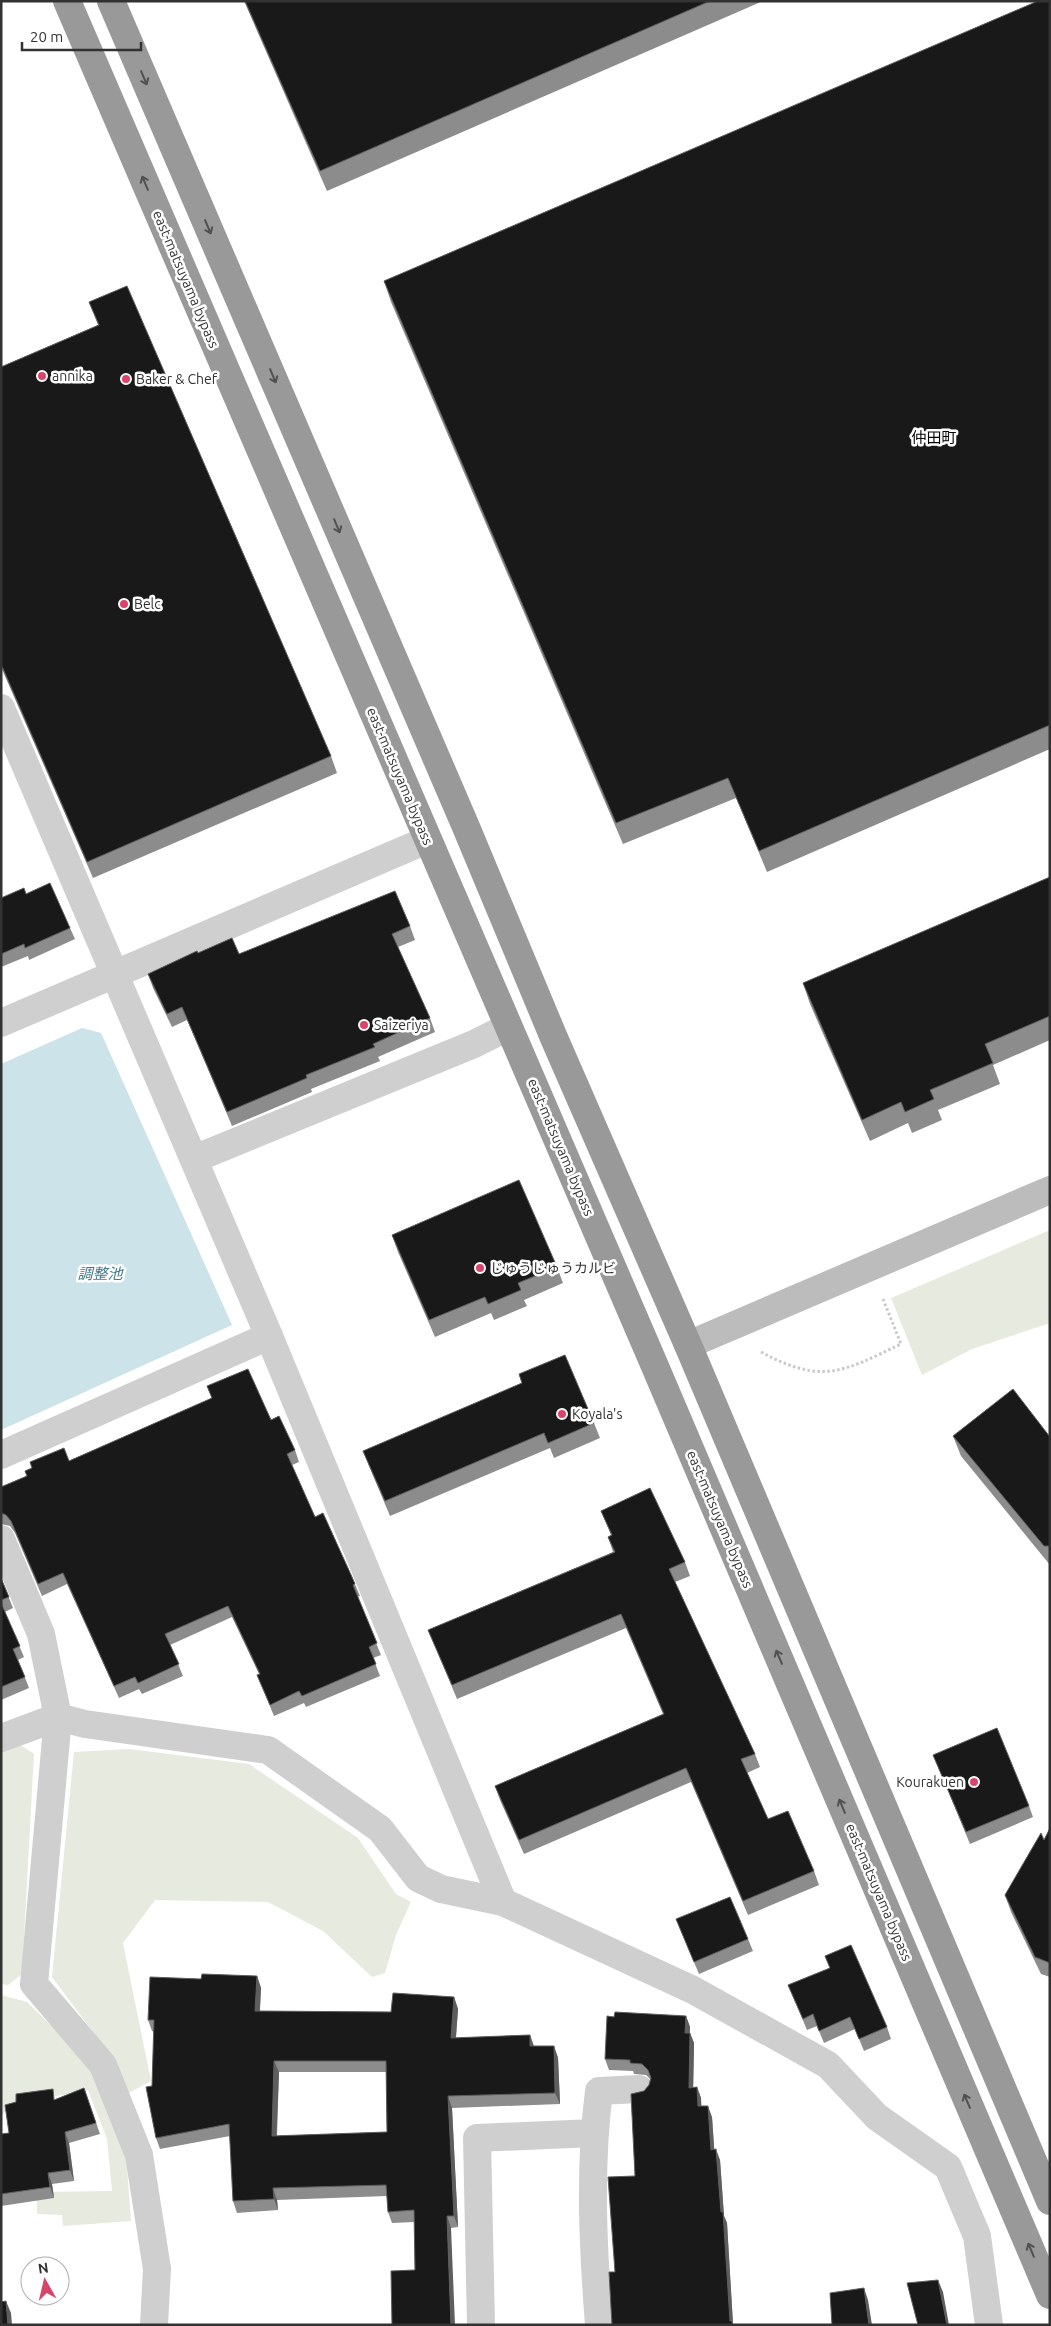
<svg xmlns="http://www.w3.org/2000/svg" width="1051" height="2326" viewBox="0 0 1051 2326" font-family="Ubuntu,'Noto Sans JP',sans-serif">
<rect width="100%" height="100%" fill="#fff"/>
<g fill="#e7eade">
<polygon points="1050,1230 1050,1323 972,1349 922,1375 891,1298"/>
<polygon points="19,1744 34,1754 22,1974 8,1985 1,1984 1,1752"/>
<polygon points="129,1749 249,1764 358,1838 396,1894 411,1902 396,1935 385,1973 372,1977 323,1931 268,1902 155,1900 123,1943 151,2081 129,2093 114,2060 52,1977 74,1752"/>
<polygon points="1,1995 27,2002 97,2071 126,2154 131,2221 63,2226 62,2215 37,2214 37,2192 112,2191 107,2139 88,2090 9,2105 1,2117"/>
</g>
<polygon fill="#cce3e9" points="82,1028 101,1033 232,1325 1,1430 1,1064"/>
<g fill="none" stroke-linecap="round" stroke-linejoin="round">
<path stroke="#c9c9c9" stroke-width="3" stroke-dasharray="2.5 2.5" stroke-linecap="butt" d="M 761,1352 C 823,1385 842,1372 901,1344 L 883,1299"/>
<g stroke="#cfcfcf" stroke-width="28">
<polyline points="1,708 269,1336 503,1902"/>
<polyline points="1,1023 427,840"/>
<polyline points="194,1159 474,1044 508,1027"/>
<polyline points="1,1455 269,1336"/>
<polyline points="1,1539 41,1634 58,1717 34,1984 103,2065 139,2155 157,2269 154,2325"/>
<polyline points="1,1738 58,1717 85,1724 268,1750 380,1829 418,1878 441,1889 503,1902 693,1990 828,2065 877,2117 948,2167 977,2236 989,2325"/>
<polyline points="481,2325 477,2138 594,2133"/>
<path d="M 599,2325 C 593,2247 589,2170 599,2091 L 639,2089"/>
</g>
<polyline stroke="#bcbcbc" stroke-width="28" points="688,1345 1050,1190"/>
<g stroke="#999" stroke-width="28">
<polyline points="67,1 654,1364 1050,2295"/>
<polyline points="111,1 466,827 554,1038 688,1345 1050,2201"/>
</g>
</g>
<g fill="#8c8c8c" fill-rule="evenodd">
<polygon points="244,1 763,1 327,191"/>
<polygon points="1050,1 1050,749 767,872 736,798 623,844 391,302 384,281"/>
<polygon points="89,302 331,756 337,773 93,878 1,667 1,367 98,325"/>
<polygon points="1050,877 1050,1040 993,1065 1000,1084 938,1110 942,1120 912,1133 908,1123 870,1141 810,1004 803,983"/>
<polygon points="26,894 70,928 75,939 29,960 28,956 1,967 1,898"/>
<polygon points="410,926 415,940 398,947 430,1018 435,1032 378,1057 380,1061 311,1089 312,1092 232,1126 187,1020 172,1027 153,988 148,974 198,953 239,954"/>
<polygon points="392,1235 557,1267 563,1283 524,1300 527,1306 494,1320 491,1313 435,1337 398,1252"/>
<polygon points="519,1374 594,1423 600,1438 554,1458 550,1448 390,1516 369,1466 363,1451 522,1383"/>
<polygon points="207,1386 271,1420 295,1450 299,1462 292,1465 315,1517 352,1577 360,1596 357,1597 381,1655 373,1658 380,1676 306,1707 304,1703 274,1716 262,1687 257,1675 259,1674 232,1617 170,1645 183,1676 142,1694 139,1689 119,1698 67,1584 42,1596 15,1533 10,1526 1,1524 1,1487 27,1476 25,1471 69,1461 212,1398"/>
<polygon points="953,1436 1050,1437 1050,1565 961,1456"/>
<polygon points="601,1511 685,1562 690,1576 675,1582 755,1754 760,1767 747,1773 768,1819 814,1871 819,1885 748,1915 691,1782 524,1854 500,1800 495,1786 663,1714 626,1628 457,1699 428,1630 613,1552 608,1537 611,1535"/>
<polygon points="1,1578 13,1608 5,1612 24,1657 18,1660 29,1688 1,1700"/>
<polygon points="933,1755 1029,1806 1033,1817 970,1844"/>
<polygon points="1050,1828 1050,1977 1041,1974 1011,1912 1005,1895 1044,1840"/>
<polygon points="676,1919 748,1939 753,1951 699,1974"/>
<polygon points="825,1956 887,2027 891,2039 864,2051 855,2029 824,2043 817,2026 807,2030 788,1985 830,1968"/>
<path d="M 257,1976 L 261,1988 L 260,2011 L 391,2012 L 454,1997 L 458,2009 L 456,2038 L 530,2035 L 534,2046 L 554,2046 L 558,2058 L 560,2104 L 452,2108 L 458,2227 L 451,2228 L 415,2270 L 414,2222 L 392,2223 L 388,2212 L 387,2196 L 277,2200 L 278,2210 L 237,2213 L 233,2201 L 230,2136 L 160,2149 L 156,2138 L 152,2086 L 154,2032 L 152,2031 L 148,2020 L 201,1979 ZM 279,2072 L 386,2072 L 387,2132 L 277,2136 Z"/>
<polygon points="686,2016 690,2027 690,2033 694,2043 693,2088 697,2087 701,2098 701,2106 712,2117 714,2149 720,2160 724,2216 727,2223 733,2323 615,2272 635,2176 644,2091 649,2085 650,2079 646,2075 634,2074 633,2071 609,2070 605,2059"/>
<polygon points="84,2088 100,2134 69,2143 74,2181 52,2184 54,2198 1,2206 1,2134 9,2133 57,2099"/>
</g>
<g fill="#5e5e5e">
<polygon points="257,1976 261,1988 259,2022 255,2011"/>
<polygon points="454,1997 458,2009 455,2049 451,2038"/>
<polygon points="686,2016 690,2027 689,2044 685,2033"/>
<polygon points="690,2033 694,2043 693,2099 689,2088"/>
<polygon points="530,2035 534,2047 530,2046"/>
<polygon points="554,2046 558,2058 560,2104 555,2093"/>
<polygon points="274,2061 279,2072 276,2148 272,2136"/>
<polygon points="697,2087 701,2098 702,2117 698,2106"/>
<polygon points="448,2096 452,2108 458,2227 454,2216"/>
<polygon points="708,2106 712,2117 715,2160 711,2150"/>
<polygon points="65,2132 69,2143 74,2181 70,2170"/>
<polygon points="716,2149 720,2160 724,2216 727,2223 733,2325 731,2325 730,2321"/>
<polygon points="48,2173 52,2184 54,2198 50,2187"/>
<polygon points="273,2188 277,2200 278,2210 274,2199"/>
<polygon points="447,2216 451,2228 455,2325 451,2325"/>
<polygon points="938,2280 943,2292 949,2325 947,2325"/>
<polygon points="864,2288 868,2300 872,2325 869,2325"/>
<polygon points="6,2301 11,2313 12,2325 8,2325"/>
</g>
<g fill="#191919" stroke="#5e5e5e" fill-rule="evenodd">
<polygon points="245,1 710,1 320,171"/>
<polygon points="1038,1 1050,1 1050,725 759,851 728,778 616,823 384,281"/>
<polygon points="127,286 331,756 87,862 1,664 1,367 99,325 89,302"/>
<polygon points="1050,877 1050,1016 985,1044 993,1063 930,1090 934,1099 905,1112 901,1102 862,1120 803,983"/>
<polygon points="50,883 70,928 25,948 24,944 1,954 1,898 24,888 26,894"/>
<polygon points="395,891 410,926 392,934 430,1018 373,1044 375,1047 306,1075 307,1078 227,1112 182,1007 167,1014 148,974 197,951 198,953 232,938 239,954"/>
<polygon points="519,1180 557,1267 518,1283 521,1290 488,1304 485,1297 429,1320 392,1235"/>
<polygon points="565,1355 594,1423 548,1443 544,1433 385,1501 363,1451 522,1383 519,1374"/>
<polygon points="248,1369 271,1420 279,1416 295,1450 287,1454 315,1517 323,1513 352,1577 355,1584 353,1585 377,1643 369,1647 376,1664 302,1696 299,1691 270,1705 257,1675 260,1674 228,1606 165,1634 179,1664 138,1683 135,1677 114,1686 63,1573 38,1584 11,1521 6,1515 1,1513 1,1487 27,1476 25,1471 32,1468 30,1462 64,1448 69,1461 212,1398 207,1386"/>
<polygon points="1013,1389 1050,1437 1050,1546 1044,1546 953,1436"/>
<polygon points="650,1488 685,1562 669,1569 755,1754 741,1759 768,1819 788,1811 814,1871 743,1901 686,1768 519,1840 495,1786 664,1714 621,1614 452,1685 428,1630 615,1552 608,1537 612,1535 601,1511"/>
<polygon points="1,1578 9,1597 1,1600"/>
<polygon points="1,1603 20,1646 13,1649 25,1677 1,1687"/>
<polygon points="997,1728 1029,1806 966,1832 933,1755"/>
<polygon points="1050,1828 1050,1963 1035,1957 1005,1895 1041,1833 1044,1840"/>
<polygon points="730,1897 748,1939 694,1962 676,1919"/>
<polygon points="851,1945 887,2027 859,2039 850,2017 819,2031 813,2014 803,2019 788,1985 830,1968 825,1956"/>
<path d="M 202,1974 L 257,1976 L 255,2011 L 391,2012 L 393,1993 L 454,1997 L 451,2038 L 530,2035 L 530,2046 L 554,2046 L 555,2093 L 448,2096 L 454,2216 L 447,2216 L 451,2325 L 392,2325 L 391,2271 L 415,2270 L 414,2210 L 388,2212 L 386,2185 L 273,2188 L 274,2199 L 233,2201 L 229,2124 L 156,2138 L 146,2087 L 152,2086 L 154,2020 L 148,2020 L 150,1977 L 201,1979 ZM 274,2061 L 386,2061 L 387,2132 L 272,2136 Z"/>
<polygon points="615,2012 686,2016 685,2033 690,2033 689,2088 697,2087 698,2106 708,2106 711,2150 716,2149 721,2212 723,2212 730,2321 732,2321 732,2325 612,2325 609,2272 615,2272 608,2177 635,2176 631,2094 644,2091 649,2085 651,2078 648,2070 642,2064 630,2063 630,2060 605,2059 607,2016 614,2017"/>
<polygon points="84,2088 96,2123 65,2132 70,2170 48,2173 50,2187 1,2194 1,2134 9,2133 5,2105 16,2102 16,2094 53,2089 54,2100"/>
<polygon points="938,2280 947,2325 918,2325 907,2283"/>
<polygon points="864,2288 869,2325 832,2325 830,2293"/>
<polygon points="6,2301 8,2325 1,2325 1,2302"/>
</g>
<defs><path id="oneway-shaft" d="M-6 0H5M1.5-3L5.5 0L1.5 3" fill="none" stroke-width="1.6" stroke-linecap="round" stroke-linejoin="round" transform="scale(1.25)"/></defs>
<g stroke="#515151">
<use href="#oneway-shaft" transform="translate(144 78) rotate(67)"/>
<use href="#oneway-shaft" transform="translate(145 183) rotate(-113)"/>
<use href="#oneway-shaft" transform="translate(208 227) rotate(67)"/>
<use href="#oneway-shaft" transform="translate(273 376) rotate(67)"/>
<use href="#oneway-shaft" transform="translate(337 526) rotate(67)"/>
<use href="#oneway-shaft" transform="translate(779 1657) rotate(-113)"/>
<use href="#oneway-shaft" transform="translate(842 1806) rotate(-113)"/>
<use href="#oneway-shaft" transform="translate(967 2101) rotate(-113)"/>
<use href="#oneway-shaft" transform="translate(1031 2250) rotate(-113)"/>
</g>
<g fill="#d7456b" stroke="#fff" stroke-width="2">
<circle cx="42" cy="376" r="5"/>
<circle cx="126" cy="379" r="5"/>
<circle cx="124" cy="604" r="5"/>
<circle cx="364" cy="1025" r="5"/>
<circle cx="480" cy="1268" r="5"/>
<circle cx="562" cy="1414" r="5"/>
<circle cx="974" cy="1782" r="5"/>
</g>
<g text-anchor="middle" stroke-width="5" stroke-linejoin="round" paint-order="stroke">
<g font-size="14" fill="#323232" stroke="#fff">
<text transform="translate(186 279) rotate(67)" y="5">east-matsuyama bypass</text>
<text transform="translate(400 776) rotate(67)" y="5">east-matsuyama bypass</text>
<text transform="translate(561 1147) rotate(67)" y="5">east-matsuyama bypass</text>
<text transform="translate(720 1519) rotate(67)" y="5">east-matsuyama bypass</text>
<text transform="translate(879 1892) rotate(67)" y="5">east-matsuyama bypass</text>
</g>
<g font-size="14" fill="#323232" stroke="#fff" text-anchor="start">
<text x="52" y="381">annika</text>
<text x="136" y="384">Baker &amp; Chef</text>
<text x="134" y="609">Belc</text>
<text x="374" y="1030">Saizeriya</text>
<text x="490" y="1273">じゅうじゅうカルビ</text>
<text x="572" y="1419">Koyala's</text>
<text x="964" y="1787" text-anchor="end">Kourakuen</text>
</g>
<g font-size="15" fill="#000" stroke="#fff">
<text x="934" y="443">仲田町</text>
</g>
<g font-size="15" font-style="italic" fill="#427a88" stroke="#fff">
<text x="100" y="1279">調整池</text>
</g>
</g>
<rect width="1051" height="2326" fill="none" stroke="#323232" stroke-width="5"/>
<g transform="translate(45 2281) rotate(352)"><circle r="24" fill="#ffffff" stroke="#adadad"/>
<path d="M0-4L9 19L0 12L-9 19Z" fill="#d7456b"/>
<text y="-8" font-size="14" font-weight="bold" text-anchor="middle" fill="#323232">N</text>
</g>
<path d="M22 42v8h119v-8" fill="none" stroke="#323232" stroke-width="2.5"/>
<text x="30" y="42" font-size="15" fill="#323232" stroke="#ffffff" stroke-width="4" paint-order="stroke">20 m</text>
</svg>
